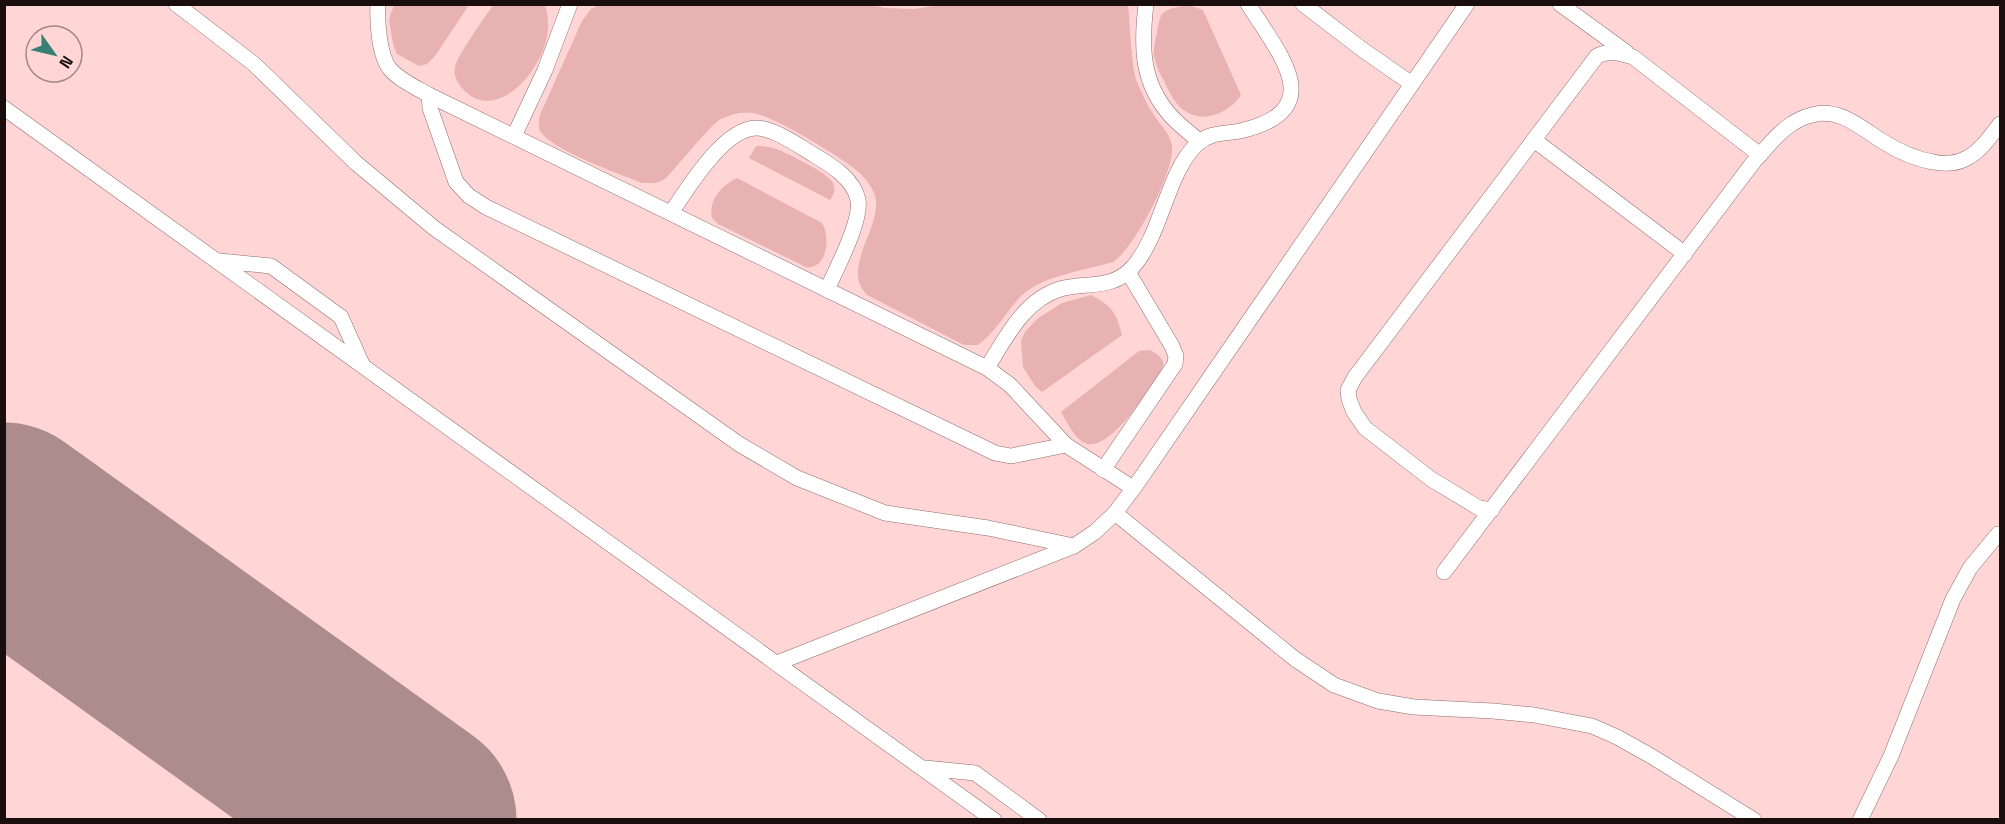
<svg xmlns="http://www.w3.org/2000/svg" width="2005" height="824" viewBox="0 0 2005 824" font-family="'Space Grotesk',sans-serif">
<rect width="100%" height="100%" fill="#ffd5d5"/>
<g fill="#e8b2b2">
<polygon points="394,5 394,4 469,5 435,56 427,64 419,66 397,54 393,44 389,19"/>
<path d="M 493,5 L 545,5 C 548,13 549,27 547,36 C 542,71 495,126 462,88 C 457,82 453,75 455,67 C 456,57 486,16 493,5 Z"/>
<path d="M 870,5 L 885,8 L 914,9 L 947,4 L 1128,5 C 1130,22 1131,68 1137,82 C 1142,93 1147,105 1154,115 C 1160,125 1170,133 1172,146 C 1175,171 1134,249 1113,262 C 1086,270 1041,276 1021,296 C 1006,312 996,332 978,345 L 964,345 L 867,295 C 838,266 889,221 873,191 C 869,182 861,173 852,167 C 835,154 772,115 752,113 C 742,111 730,115 721,119 C 711,124 677,167 665,179 L 656,183 L 642,183 C 620,174 551,150 540,131 C 538,127 539,122 539,117 L 582,21 L 591,9 L 599,5 Z"/>
<path d="M 1188,5 L 1203,10 L 1241,95 C 1230,112 1205,124 1185,111 C 1175,105 1169,91 1164,81 C 1160,74 1155,63 1154,55 C 1153,48 1156,39 1157,32 C 1158,27 1159,19 1162,14 C 1169,7 1179,7 1188,5 Z"/>
<path d="M 756,146 C 764,146 772,147 779,150 C 790,155 828,173 833,183 C 836,190 834,194 830,200 L 749,158 Z"/>
<path d="M 737,178 L 822,223 C 831,237 827,270 806,267 L 718,224 L 712,218 C 708,199 722,186 737,178 Z"/>
<path d="M 1091,295 C 1112,306 1116,312 1122,335 L 1042,392 L 1035,386 L 1023,367 L 1021,341 L 1025,332 L 1037,319 L 1062,303 Z"/>
<path d="M 1150,350 C 1157,354 1165,358 1163,367 C 1152,385 1108,458 1083,442 C 1073,436 1067,422 1061,412 L 1139,351 Z"/>
</g>
<g fill="none" stroke-linecap="round" stroke-linejoin="round">
<polyline stroke="#ac8c8c" stroke-width="207" points="4,526 413,820"/>
<g stroke="#916d6d" stroke-width="16">
<g id="service">
<polyline points="176,4 254,64 356,163 434,228 739,444 797,478 885,513 988,528 1074,546"/>
<path d="M 378,4 C 377,21 379,56 390,69 C 399,80 417,88 429,95 L 987,368 L 1010,385 L 1066,445 L 1133,488"/>
<path d="M 1146,4 C 1141,46 1141,83 1171,116 C 1179,125 1190,133 1199,141"/>
<polyline points="1303,4 1363,50 1412,84"/>
<polyline points="1560,4 1626,52"/>
<polyline points="429,95 430,108 456,182 469,196 486,207 995,453 1011,456 1066,445"/>
<polyline points="4,108 994,820"/>
<polyline points="514,136 545,70 570,4"/>
<polyline points="1534,140 1685,254"/>
<path d="M 671,213 C 687,189 724,128 756,128 C 774,128 799,146 814,155 C 831,165 854,179 858,200 C 862,221 836,269 827,290"/>
<polyline points="220,261 271,266 341,317 362,364"/>
<path d="M 987,368 C 1005,339 1024,300 1060,289 C 1085,282 1112,290 1132,268 C 1162,235 1166,174 1197,144 C 1209,132 1225,134 1240,131 C 1331,110 1279,54 1248,4"/>
<polyline points="1103,470 1175,364 1176,356 1172,346 1128,272"/>
<path d="M 1492,510 L 1479,508 L 1431,479 L 1365,428 L 1354,412 L 1349,399 L 1348,390 L 1355,377 L 1597,56 C 1610,50 1619,53 1633,57 L 1760,155"/>
<polyline points="1115,513 1295,659 1334,685 1378,701 1414,707 1493,711 1534,715 1592,726 1617,737 1651,756 1754,820"/>
<path d="M 1444,572 L 1755,160 C 1772,142 1786,121 1812,115 C 1839,107 1861,128 1882,141 C 1898,151 1915,159 1933,162 C 1943,164 1955,164 1965,159 C 1980,152 1990,137 2000,124"/>
<polyline points="777,663 1074,546 1095,532 1115,513 1136,485 1467,4"/>
<polyline points="925,768 975,773 1039,820"/>
<polyline points="1860,820 1891,756 1953,599 1970,568 1998,534"/>
</g>
</g>
<use href="#service" stroke="#fff" stroke-width="15"/>
</g>
<rect width="2005" height="824" fill="none" stroke="#1a0d0d" stroke-width="12"/>
<g transform="translate(54 54) rotate(124)"><circle r="28" fill="#ffd5d5" stroke="#a38585" stroke-width="1.5"/>
<path d="M0-4.5L10 22L0 15L-10 22Z" fill="#3a7f73"/>
<text y="-9" font-size="16" font-weight="bold" text-anchor="middle" fill="#1a0d0d">N</text>
</g>
</svg>
